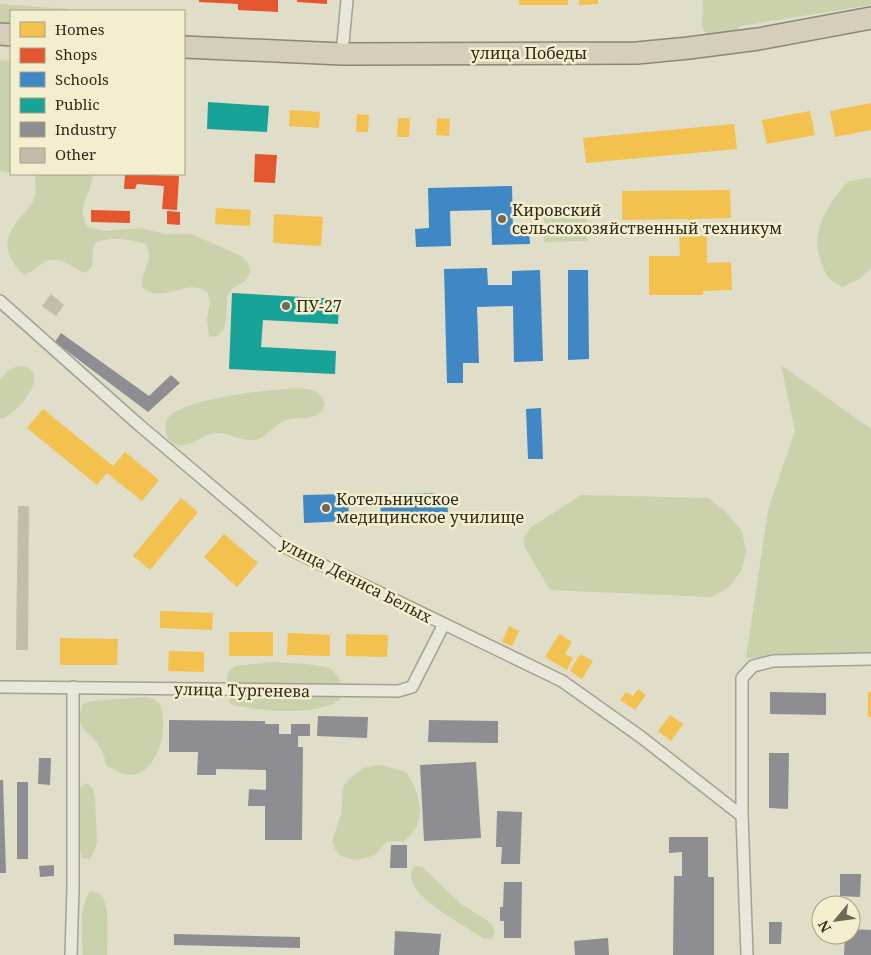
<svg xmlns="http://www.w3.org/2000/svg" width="871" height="955" viewBox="0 0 871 955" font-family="'Noto Serif',serif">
<rect width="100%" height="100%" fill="#e0ddc8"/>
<g fill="#cbd1ab">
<path d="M 703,0 L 871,0 L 871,5 L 740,26 C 730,38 720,35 706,34 L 702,26 Z"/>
<polygon points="0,4 68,9 69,11 11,11 11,29 0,28"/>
<polygon points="0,60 11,61 11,170 8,172 0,171"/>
<path d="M 35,174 L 93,174 C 92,194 74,207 88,227 L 105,231 L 140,228 L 165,234 L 191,234 L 241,256 L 248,263 L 250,272 L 246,280 L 232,289 L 227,296 L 226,321 L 223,330 L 217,336 L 209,337 L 207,319 L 210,301 L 208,293 C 187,275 164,306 142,287 C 140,270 155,263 146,244 C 130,240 111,235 95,243 C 92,251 93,258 92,267 L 85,273 C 72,268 59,254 45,262 C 37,267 32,272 24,275 C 6,257 1,242 18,220 C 23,214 30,208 33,201 C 38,193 35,183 35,174 Z"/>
<path d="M 871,178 L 871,268 L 860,279 L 842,287 C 838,284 833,282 829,278 C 826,275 824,269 822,264 C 808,234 828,203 849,181 Z"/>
<polygon points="586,210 587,241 544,242 544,211"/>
<polygon points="781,365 871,429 871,655 746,658 768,510 795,431"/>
<path d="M 18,366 L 27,367 C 29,369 31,370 33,372 C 41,387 14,414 2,419 L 0,418 L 0,379 L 9,370 Z"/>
<path d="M 297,388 C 311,390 318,388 325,403 C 323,408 322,412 317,415 C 308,420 291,416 280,423 C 271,429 263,441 251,440 C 238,440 224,430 210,434 C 200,437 190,447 178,445 C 172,444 167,439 166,433 C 165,428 165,422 168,418 C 185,397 270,390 297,388 Z"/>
<polygon points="581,495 708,498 725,511 742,531 746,551 742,570 728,588 711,597 550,590 524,546 524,538 530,528"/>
<path d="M 271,662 C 285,663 321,663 332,670 C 336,673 341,682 342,686 C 344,691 343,697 339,700 C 318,717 255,711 230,704 L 227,679 L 229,671 L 236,666 Z"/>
<path d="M 144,697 L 152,698 L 160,704 C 161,709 163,714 163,719 C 165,739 155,773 131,775 C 122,775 114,769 106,765 C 105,760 104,754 101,749 C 92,731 72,731 83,704 L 91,701 Z"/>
<path d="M 381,765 L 406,772 C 421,794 429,824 403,842 L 395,841 L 386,842 L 375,855 L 358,860 L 350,859 L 341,856 L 335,850 L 332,841 L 341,815 L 343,787 L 348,780 L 363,768 Z"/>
<path d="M 87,783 L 93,789 L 95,798 L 97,843 L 90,859 L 82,858 C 76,836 77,810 80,788 Z"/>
<path d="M 414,866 L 422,867 L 461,904 L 491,923 L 495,931 L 492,939 L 483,938 C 465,926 420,902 412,882 C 410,876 412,872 414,866 Z"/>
<path d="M 90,891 C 92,892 95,891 98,893 C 112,900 107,941 107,955 L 83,955 C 83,935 78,909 90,891 Z"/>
</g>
<g fill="#f2c14e">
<rect x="519" y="0" width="49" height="5"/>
<polygon points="579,0 598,0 598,4 579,5"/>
<polygon points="871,103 871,130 835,137 830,111"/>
<polygon points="290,110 320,112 319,128 289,126"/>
<polygon points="810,111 815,135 767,144 762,120"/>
<polygon points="357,114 369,115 368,132 356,132"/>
<polygon points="398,118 410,118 409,137 397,137"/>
<polygon points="437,118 450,119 449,136 436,135"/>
<polygon points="734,124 737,149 586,163 583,138"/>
<polygon points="730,190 731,218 695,219 695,236 707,236 707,263 731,262 732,290 703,291 703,295 649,295 649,256 680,256 679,231 688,230 688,219 622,220 622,191"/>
<polygon points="216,208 251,210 250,226 215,224"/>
<polygon points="274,214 323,217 321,246 273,243"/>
<polygon points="43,409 113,466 125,452 159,480 142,501 107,473 97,485 27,428"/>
<polygon points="181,498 198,512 150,570 133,556"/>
<polygon points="224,534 258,563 237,587 204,557"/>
<polygon points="160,611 213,613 212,630 160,628"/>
<polygon points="509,626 519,631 512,646 502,642"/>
<rect x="229" y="632" width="44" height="24"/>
<polygon points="288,633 330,635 330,656 287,655"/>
<polygon points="346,634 388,635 387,657 346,656"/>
<polygon points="559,634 572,642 565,654 573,658 567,670 545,657"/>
<polygon points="60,638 118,639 117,665 60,665"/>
<polygon points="169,651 204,652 204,672 168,671"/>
<polygon points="580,654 593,661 582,679 570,671"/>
<polygon points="638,689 646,695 635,710 620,700 626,692 633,696"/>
<rect x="868" y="692" width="3" height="25"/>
<polygon points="670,715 683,724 671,741 658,731"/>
</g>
<g fill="#e4572e">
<polygon points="199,0 278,0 278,12 238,10 238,4 199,2"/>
<polygon points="297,0 327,0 327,4 297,2"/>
<polygon points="255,154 277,155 275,183 254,182"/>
<polygon points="125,174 179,176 177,210 162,209 164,186 137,184 135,189 124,189"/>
<polygon points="91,210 130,211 130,223 91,222"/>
<polygon points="167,211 180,212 180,225 167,224"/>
</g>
<g fill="#3f88c5">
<polygon points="512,186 513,228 529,228 530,244 492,245 491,210 450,211 451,246 416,247 415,229 429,228 428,188"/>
<polygon points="487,268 488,285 512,285 512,271 540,270 543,361 514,362 513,306 477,307 479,363 463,363 463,383 447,383 444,269"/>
<polygon points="568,270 588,270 589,359 568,360"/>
<polygon points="541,408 543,459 528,459 526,409"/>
<polygon points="435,493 435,501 447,500 448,512 435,512 435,516 381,517 380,494"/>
<polygon points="348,494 349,521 304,523 303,495"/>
</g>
<g fill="#17a398">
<polygon points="208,102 269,106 267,132 207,129"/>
<polygon points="232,293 339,299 338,324 263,320 261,347 336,351 335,374 229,369"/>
</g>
<g fill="#8d8d92">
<polygon points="61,333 149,396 171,375 180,383 148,412 55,342"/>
<polygon points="770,692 826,693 826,715 770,714"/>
<polygon points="318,716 368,717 367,738 317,736"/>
<polygon points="169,720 265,721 265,724 279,724 279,734 291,734 291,724 310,724 310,736 298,736 298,747 303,747 302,840 265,840 265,806 248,806 249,789 266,790 266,770 216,769 216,775 197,775 198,752 169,752"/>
<polygon points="429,720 498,721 498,743 428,742"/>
<polygon points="769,753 789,753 788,809 769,808"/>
<polygon points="39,758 51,758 50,785 38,784"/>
<polygon points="476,762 481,838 424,841 420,765"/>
<polygon points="0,780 3,780 6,873 0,873"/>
<rect x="17" y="782" width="11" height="77"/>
<polygon points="497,811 522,812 520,864 501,864 502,847 496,847"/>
<polygon points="669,837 708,837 708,877 714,877 714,955 673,955 674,876 682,876 682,852 669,853"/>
<polygon points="391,845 407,845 407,868 390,868"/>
<polygon points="54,865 54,876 40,877 39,866"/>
<polygon points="840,874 861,874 860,897 840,896"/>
<polygon points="504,882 522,882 521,938 504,938 504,921 500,921 500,907 503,907"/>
<polygon points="769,922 782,922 781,944 769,944"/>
<polygon points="851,929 871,930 871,955 844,955 845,935 851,935"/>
<polygon points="395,931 441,934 439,955 394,955"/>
<polygon points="174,934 300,937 300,948 174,945"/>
<polygon points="608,938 609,955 575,955 574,941"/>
</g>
<g fill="#c4bcaa">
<polygon points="51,294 64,305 56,316 42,306"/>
<polygon points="18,506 29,506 28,650 16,650"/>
</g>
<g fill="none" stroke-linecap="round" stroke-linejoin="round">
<g stroke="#a5a192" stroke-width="14">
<g id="street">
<polyline points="342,54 347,0"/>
<polyline points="0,301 138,424 281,545 562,681 641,737 742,816"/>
<polyline points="0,687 398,691 412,687 444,624"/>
<polyline points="71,955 73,888 73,687"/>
<polyline points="747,955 742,816 742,678 753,666 773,661 871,659"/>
</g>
</g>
<g stroke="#8a8679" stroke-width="24">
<g id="highway">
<polyline points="0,34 11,35"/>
<polyline points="184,47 342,54 637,53 689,48 758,39 871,18"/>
</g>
</g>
<use href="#street" stroke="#e9e7da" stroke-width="11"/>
<use href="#highway" stroke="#d4ceba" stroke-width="21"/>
</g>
<g fill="#6f6958" stroke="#f3eecd" stroke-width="2">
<circle cx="502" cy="219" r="5"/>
<circle cx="286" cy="306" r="5"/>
<circle cx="326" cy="508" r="5"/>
</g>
<g text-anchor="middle" stroke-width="5" stroke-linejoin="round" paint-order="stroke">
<g font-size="16" fill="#322a1c" stroke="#f3eecd">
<text x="529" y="59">улица Победы</text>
<text transform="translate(356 580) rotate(27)" y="6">улица Дениса Белых</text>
<text transform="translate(242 690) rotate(1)" y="6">улица Тургенева</text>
</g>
<g font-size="16" fill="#322a1c" stroke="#f3eecd" text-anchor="start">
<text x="512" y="216">Кировский<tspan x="512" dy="18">сельскохозяйственный техникум</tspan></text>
<text x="296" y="312">ПУ-27</text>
<text x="336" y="505">Котельничское<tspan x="336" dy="18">медицинское училище</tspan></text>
</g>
</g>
<rect x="10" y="10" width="175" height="165" fill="#f3eecd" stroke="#a6a086"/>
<rect x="20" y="22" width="25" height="15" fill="#f2c14e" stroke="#a6a086"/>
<text x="55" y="35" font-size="15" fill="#322a1c">Homes</text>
<rect x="20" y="48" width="25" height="15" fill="#e4572e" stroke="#a6a086"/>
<text x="55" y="60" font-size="15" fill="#322a1c">Shops</text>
<rect x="20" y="72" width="25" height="15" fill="#3f88c5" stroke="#a6a086"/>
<text x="55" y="85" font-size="15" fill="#322a1c">Schools</text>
<rect x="20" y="98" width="25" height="15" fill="#17a398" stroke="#a6a086"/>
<text x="55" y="110" font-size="15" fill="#322a1c">Public</text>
<rect x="20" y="122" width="25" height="15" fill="#8d8d92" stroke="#a6a086"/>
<text x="55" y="135" font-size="15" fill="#322a1c">Industry</text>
<rect x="20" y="148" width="25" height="15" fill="#c4bcaa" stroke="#a6a086"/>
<text x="55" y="160" font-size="15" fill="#322a1c">Other</text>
<g transform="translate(836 920) rotate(241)"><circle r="24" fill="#f3eecd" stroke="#a6a086"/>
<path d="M0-4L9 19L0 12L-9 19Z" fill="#6f6958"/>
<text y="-8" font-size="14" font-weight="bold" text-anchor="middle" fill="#322a1c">N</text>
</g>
</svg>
